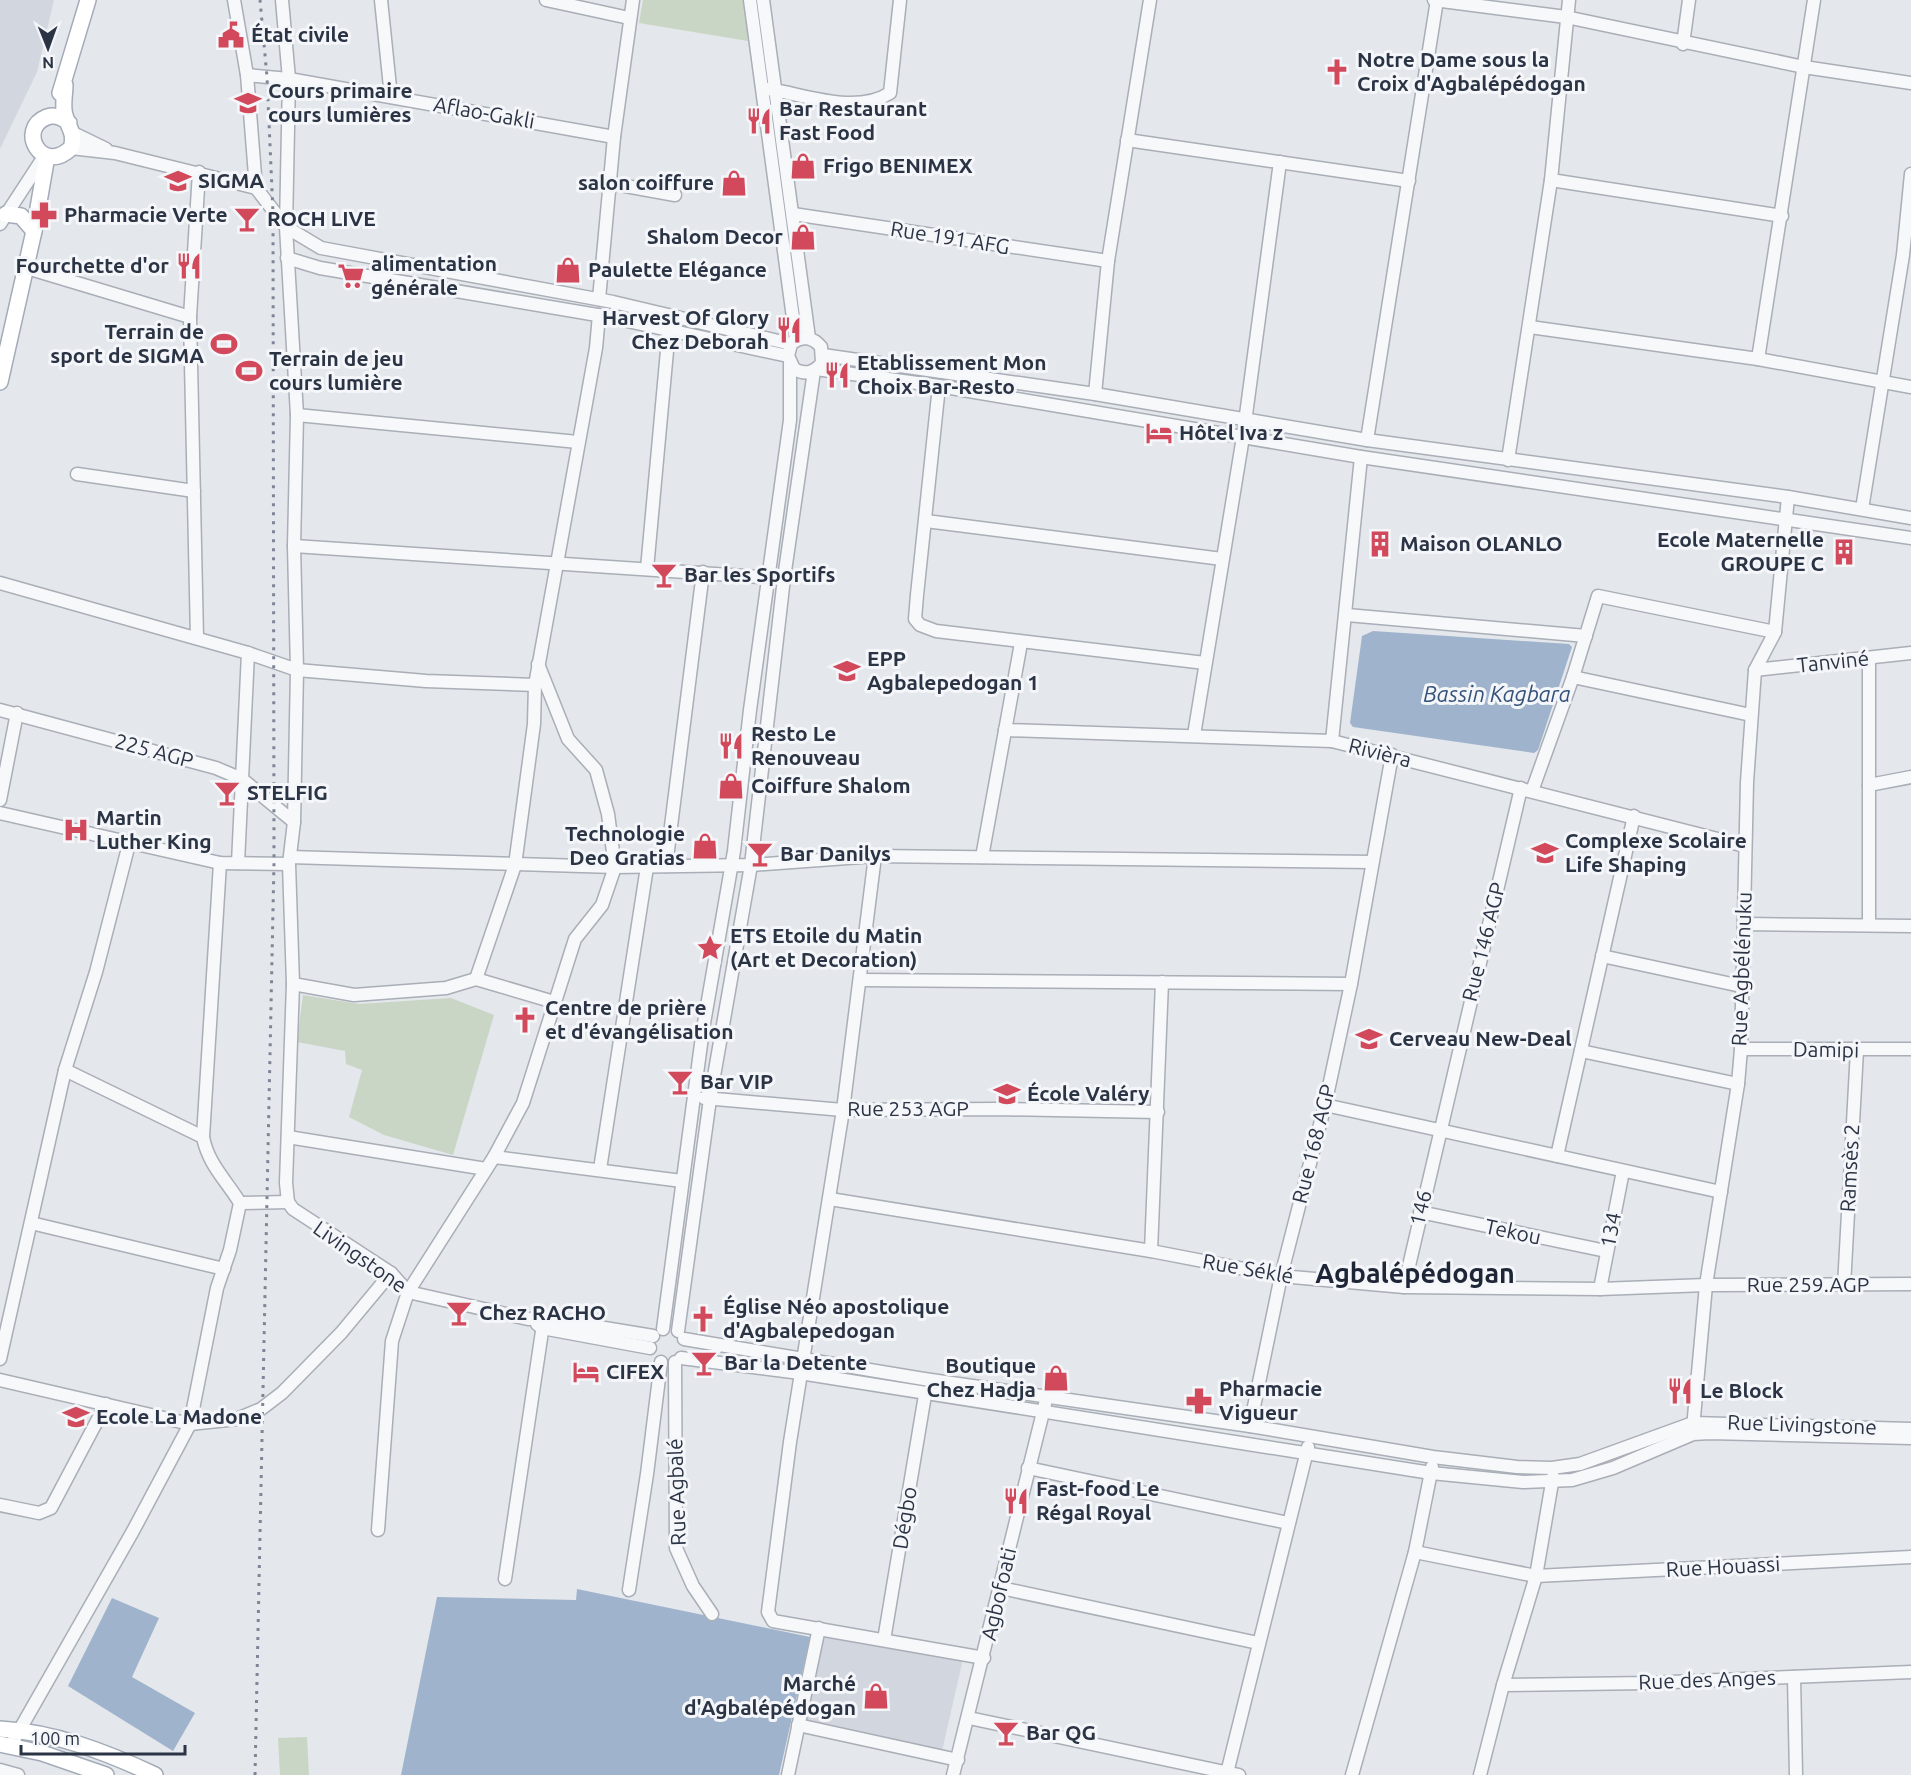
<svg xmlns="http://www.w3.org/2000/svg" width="1911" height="1775" viewBox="0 0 1911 1775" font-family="Ubuntu,sans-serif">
<rect width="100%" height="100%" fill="#e4e7ec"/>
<g fill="#d2d6de">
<polygon points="0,0 54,0 37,72 0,149"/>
<polygon points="823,1632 963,1659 942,1751 802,1721"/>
</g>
<g fill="#c9d6c5">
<polygon points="643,0 745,0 748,41 639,23"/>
<polygon points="303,995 359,1004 451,998 494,1015 453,1155 384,1135 349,1117 362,1070 346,1064 345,1051 297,1042"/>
<polygon points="307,1737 309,1775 280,1775 278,1738"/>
</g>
<g fill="#9fb4cc">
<polygon points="1373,631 1569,644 1572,647 1538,750 1534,753 1353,727 1350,723 1362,636"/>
<polygon points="577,1589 810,1637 779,1775 401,1775 437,1597 576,1600"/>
<polygon points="112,1598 159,1618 132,1677 195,1713 173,1751 68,1686"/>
</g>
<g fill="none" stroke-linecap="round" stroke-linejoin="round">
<g stroke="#a9aeb7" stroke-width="15">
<g id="minor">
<polyline points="234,0 247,75 256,188"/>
<polyline points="282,0 289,79 286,227 297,415 294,546 297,670 294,822 289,864 293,984 286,1183 288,1202 293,1209 391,1273 408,1292 528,1319 544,1318 653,1336"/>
<polyline points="381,0 391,97"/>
<polyline points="546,0 629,18"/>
<polyline points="750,0 796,340"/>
<polyline points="763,0 809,338"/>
<polyline points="1434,0 1566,17 1804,67 1911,83"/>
<polyline points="1683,44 1689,0"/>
<polyline points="247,75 289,79 614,137"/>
<path d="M 768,89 C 807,95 855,115 890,93 L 900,0"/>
<polyline points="73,133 106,149"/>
<polyline points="1127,140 1409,181"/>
<path d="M 71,148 L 115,153 L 256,188 L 286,227 L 321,248 L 613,302 L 791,344 C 802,335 813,337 821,347 L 822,363 C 814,373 805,375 794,369 L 788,356 L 791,344"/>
<polyline points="1551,180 1782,216"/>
<polyline points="609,183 675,195"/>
<polyline points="793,214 1108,261"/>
<polyline points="0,224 45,155"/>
<polyline points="287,258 320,268 609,317 788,356"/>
<polyline points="27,268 190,317"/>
<polyline points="599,299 614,137 633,0"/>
<polyline points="1530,327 1758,359 1911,387"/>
<polyline points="823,355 1095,394 1367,440 1788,497 1911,518"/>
<polyline points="1758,359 1814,0"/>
<polyline points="816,369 939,386 1361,457 1911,538"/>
<polyline points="939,386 917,595 915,619 920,625 936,631 1205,663"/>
<polyline points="1095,394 1108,261 1150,0"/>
<polyline points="297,415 578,442"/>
<polyline points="1367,440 1437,0"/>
<polyline points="1508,460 1551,180 1569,0"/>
<polyline points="77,474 194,491"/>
<polyline points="1862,509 1903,255 1911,174"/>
<polyline points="926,521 1222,559"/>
<polyline points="294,546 775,578"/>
<polyline points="647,569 669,329"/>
<polyline points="0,583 248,653 297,670 426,681 535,685"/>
<polyline points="1347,615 1586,636"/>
<polyline points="197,638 190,317 199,172"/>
<polyline points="1755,670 1911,653"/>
<polyline points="1573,677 1751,715"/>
<polyline points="0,710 216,768 242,779 294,822"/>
<polyline points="1005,730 1332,741 1745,846"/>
<polyline points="1194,735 1243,437 1280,162"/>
<polyline points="1332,741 1361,457"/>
<polyline points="1869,785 1911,777"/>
<polyline points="1532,791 1573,677 1598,596 1775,632"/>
<polyline points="0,800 17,713"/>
<polyline points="0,813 220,863 289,864"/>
<polyline points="875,856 843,1110 790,1442 768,1612 773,1621 984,1658"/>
<polyline points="290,857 615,867 751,865 875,856 1372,862"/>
<polyline points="982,857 1021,643"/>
<polyline points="238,863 248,653"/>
<polyline points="666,866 703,572"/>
<polyline points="1745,924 1911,926"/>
<polyline points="1869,925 1869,658"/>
<polyline points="1602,956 1741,986"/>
<polyline points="476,979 515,865 534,724 535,685 596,348 599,315"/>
<polyline points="860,980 1351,984"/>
<polyline points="293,984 354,995 446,988 476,979 554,1002"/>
<polyline points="1741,1049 1911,1049"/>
<polyline points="1581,1051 1738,1084"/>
<polyline points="65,1070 203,1137"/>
<polyline points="704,1098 843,1110 998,1109 1158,1112"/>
<polyline points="1325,1105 1721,1192"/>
<polyline points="288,1137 486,1169"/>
<polyline points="1557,1156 1634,816"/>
<polyline points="494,1157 682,1181"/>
<polyline points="600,1169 647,867"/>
<polyline points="830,1199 1151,1251 1281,1276 1404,1287 1600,1289 1706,1285 1911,1284"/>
<polyline points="240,1203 288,1202"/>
<polyline points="1420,1212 1606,1251"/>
<polyline points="31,1223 224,1269"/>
<polyline points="1151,1251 1162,982"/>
<polyline points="1844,1286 1857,1050"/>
<polyline points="1404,1287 1521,788"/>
<polyline points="1600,1289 1623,1171"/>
<polyline points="537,1324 542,1328 650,1348"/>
<polyline points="663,1329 703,1029 734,851 750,710 790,420 790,364"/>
<polyline points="678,1331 710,1099 751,865 784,578 814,371"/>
<polyline points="684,1339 924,1379 1250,1426 1433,1457 1517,1467 1552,1468 1580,1464 1693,1423 1911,1429"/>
<polyline points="681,1358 800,1373 1431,1473 1523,1482 1572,1480 1613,1468 1693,1434 1710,1433 1911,1438"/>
<polyline points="0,1359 65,1070 96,972 129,844"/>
<polyline points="675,1362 676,1548 693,1586 712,1614"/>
<polyline points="0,1380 190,1424 237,1419 261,1409 282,1393 341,1333 391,1273"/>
<polyline points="1250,1426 1281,1276 1325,1105 1351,984 1392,755"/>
<polyline points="1693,1428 1706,1285 1738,1084 1741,1049 1747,782 1755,670 1775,632 1788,497"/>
<polyline points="1028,1468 1288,1523"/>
<polyline points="0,1505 39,1513 51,1508 106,1404"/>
<polyline points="378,1530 392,1341 408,1292 494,1157 523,1103 575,939 602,905 615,867 608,814 596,770 568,739 538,664"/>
<polyline points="1415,1552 1536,1576 1911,1557"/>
<polyline points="505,1579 544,1318"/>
<polyline points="1001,1588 1258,1643"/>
<polyline points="629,1590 647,1474 661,1362"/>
<polyline points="884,1640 925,1395"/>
<polyline points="1794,1677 1796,1775"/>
<polyline points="1503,1685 1648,1683 1911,1672"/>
<polyline points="969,1718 1239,1775"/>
<polyline points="798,1725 958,1760"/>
<path d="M 11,1745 L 133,1531 L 190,1424 L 217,1288 L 230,1250 L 240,1203 C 226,1180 208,1164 203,1137 L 220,863"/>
<polyline points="0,1770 18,1775"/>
<polyline points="1227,1773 1308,1447"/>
<polyline points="788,1775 819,1628"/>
<polyline points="953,1775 1047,1396"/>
<polyline points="1352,1775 1415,1552 1432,1467"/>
<polyline points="1480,1775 1503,1685 1536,1576 1553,1477"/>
</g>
</g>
<g stroke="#a3abb8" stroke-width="18">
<g id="major">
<path d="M 65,85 C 65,94 62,106 65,115 C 68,128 76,133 71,148 C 42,176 16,129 47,117 C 56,114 63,118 69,123"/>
<polyline points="60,93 88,0"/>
<polyline points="6,214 21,216 34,231"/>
<polyline points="0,382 34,231 47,156"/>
<path d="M 0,1729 C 54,1732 106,1752 155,1775"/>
<polyline points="0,1744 42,1753 106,1775"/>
</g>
</g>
<use href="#minor" stroke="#f7f8fa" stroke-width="12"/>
<use href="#major" stroke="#fff" stroke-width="15"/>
<polyline stroke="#7d8696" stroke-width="3" stroke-dasharray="3 6" stroke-linecap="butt" points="255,1775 274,862 273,213 267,77 260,0"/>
</g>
<defs>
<g id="civic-bare" transform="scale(2.07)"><path d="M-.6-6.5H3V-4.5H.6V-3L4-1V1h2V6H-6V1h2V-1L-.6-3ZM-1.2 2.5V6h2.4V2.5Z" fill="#d1495b" stroke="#f4f6f9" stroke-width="2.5" paint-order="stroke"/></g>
<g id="church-bare" transform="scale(2.07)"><path d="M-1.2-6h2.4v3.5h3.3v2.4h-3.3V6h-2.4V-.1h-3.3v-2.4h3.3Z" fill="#d1495b" stroke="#f4f6f9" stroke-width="2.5" paint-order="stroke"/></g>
<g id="school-bare" transform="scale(2.07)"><path d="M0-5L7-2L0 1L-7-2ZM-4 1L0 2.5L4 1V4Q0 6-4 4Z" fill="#d1495b" stroke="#f4f6f9" stroke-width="2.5" paint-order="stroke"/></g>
<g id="restaurant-bare" transform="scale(2.07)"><path d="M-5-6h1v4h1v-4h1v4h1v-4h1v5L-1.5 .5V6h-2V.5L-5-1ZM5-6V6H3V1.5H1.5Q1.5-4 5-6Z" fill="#d1495b" stroke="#f4f6f9" stroke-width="2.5" paint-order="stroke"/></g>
<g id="shop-bare" transform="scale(2.07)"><path d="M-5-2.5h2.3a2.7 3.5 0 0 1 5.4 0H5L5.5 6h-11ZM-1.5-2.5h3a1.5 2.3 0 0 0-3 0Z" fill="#d1495b" stroke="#f4f6f9" stroke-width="2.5" paint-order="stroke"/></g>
<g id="pharmacy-bare" transform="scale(2.07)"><path d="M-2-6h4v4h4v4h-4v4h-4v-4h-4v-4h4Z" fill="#d1495b" stroke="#f4f6f9" stroke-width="2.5" paint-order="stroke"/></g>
<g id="bar-bare" transform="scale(2.07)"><path d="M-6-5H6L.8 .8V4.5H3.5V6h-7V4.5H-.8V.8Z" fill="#d1495b" stroke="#f4f6f9" stroke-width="2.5" paint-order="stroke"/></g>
<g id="supermarket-bare" transform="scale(2.07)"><path d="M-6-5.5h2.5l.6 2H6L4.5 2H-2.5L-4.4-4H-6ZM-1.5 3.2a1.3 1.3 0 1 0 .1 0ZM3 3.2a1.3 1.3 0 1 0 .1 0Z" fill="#d1495b" stroke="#f4f6f9" stroke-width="2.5" paint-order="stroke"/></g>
<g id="stadium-bare" transform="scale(2.07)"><path d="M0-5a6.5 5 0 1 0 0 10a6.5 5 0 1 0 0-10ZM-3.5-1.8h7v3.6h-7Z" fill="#d1495b" stroke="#f4f6f9" stroke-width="2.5" paint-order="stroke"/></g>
<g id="hotel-bare" transform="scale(2.07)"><path d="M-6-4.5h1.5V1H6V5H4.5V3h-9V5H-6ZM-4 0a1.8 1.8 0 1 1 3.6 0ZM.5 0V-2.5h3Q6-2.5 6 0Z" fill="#d1495b" stroke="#f4f6f9" stroke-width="2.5" paint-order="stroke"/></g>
<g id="building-bare" transform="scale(2.07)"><path d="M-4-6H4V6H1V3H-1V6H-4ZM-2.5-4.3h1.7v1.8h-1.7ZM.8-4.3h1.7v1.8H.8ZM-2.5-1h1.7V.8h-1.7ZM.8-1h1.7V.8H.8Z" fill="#d1495b" stroke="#f4f6f9" stroke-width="2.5" paint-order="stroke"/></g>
<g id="hospital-bare" transform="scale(2.07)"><path d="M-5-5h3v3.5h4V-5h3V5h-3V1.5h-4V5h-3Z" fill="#d1495b" stroke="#f4f6f9" stroke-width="2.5" paint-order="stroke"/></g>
<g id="sight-bare" transform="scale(2.07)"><path d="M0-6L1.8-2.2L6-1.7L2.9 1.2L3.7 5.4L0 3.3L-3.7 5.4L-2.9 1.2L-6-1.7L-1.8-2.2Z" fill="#d1495b" stroke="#f4f6f9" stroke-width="2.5" paint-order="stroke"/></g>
</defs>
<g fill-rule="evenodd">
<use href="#civic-bare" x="231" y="35"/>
<use href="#church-bare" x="1337" y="72"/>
<use href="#school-bare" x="248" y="103"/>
<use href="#restaurant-bare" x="759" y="121"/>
<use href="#shop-bare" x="803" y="166"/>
<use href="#school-bare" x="178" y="181"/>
<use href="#shop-bare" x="734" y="183"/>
<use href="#pharmacy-bare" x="44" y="215"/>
<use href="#bar-bare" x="247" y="219"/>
<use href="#shop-bare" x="803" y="237"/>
<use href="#restaurant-bare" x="189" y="266"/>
<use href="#shop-bare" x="568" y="270"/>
<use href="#supermarket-bare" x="351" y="276"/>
<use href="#restaurant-bare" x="789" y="330"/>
<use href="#stadium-bare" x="224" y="344"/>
<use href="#stadium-bare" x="249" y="371"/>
<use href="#restaurant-bare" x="837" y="375"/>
<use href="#hotel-bare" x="1159" y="433"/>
<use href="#building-bare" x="1380" y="544"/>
<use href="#building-bare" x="1844" y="552"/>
<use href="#bar-bare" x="664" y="575"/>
<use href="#school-bare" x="847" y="671"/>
<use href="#restaurant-bare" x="731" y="746"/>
<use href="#shop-bare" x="731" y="786"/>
<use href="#bar-bare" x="227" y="793"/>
<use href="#hospital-bare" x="76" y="830"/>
<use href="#shop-bare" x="705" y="846"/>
<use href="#school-bare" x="1545" y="853"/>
<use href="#bar-bare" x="760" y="854"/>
<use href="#sight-bare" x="710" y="948"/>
<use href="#church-bare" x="525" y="1020"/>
<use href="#school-bare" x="1369" y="1039"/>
<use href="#bar-bare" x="680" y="1082"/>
<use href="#school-bare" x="1007" y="1094"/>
<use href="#bar-bare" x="459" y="1313"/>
<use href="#church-bare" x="703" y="1319"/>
<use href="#bar-bare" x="704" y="1363"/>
<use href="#hotel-bare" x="586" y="1372"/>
<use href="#shop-bare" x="1056" y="1378"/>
<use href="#restaurant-bare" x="1680" y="1391"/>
<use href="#pharmacy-bare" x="1199" y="1401"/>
<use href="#school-bare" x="76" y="1417"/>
<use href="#restaurant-bare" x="1016" y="1501"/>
<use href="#shop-bare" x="876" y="1696"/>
<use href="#bar-bare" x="1006" y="1733"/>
</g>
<g text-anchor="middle" stroke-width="6" stroke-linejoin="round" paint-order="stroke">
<g font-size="21" font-weight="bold" fill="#2b3445" stroke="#f4f6f9" text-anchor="start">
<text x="251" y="42">État civile</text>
<text x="1357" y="67">Notre Dame sous la<tspan x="1357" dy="24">Croix d'Agbalépédogan</tspan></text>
<text x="268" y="98">Cours primaire<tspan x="268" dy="24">cours lumières</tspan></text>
<text x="779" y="116">Bar Restaurant<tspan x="779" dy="24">Fast Food</tspan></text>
<text x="823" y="173">Frigo BENIMEX</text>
<text x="198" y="188">SIGMA</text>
<text x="714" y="190" text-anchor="end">salon coiffure</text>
<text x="64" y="222">Pharmacie Verte</text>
<text x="267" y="226">ROCH LIVE</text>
<text x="783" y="244" text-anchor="end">Shalom Decor</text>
<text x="371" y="271">alimentation<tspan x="371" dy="24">générale</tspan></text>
<text x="169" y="273" text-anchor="end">Fourchette d'or</text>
<text x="588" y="277">Paulette Elégance</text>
<text x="769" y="325" text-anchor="end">Harvest Of Glory<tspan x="769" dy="24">Chez Deborah</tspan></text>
<text x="204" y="339" text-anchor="end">Terrain de<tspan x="204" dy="24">sport de SIGMA</tspan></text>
<text x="269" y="366">Terrain de jeu<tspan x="269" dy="24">cours lumière</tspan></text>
<text x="857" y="370">Etablissement Mon<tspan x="857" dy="24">Choix Bar-Resto</tspan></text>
<text x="1179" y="440">Hôtel Iva z</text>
<text x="1824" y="547" text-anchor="end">Ecole Maternelle<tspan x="1824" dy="24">GROUPE C</tspan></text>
<text x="1400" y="551">Maison OLANLO</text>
<text x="684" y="582">Bar les Sportifs</text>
<text x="867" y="666">EPP<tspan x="867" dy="24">Agbalepedogan 1</tspan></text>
<text x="751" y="741">Resto Le<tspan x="751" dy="24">Renouveau</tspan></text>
<text x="751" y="793">Coiffure Shalom</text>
<text x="247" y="800">STELFIG</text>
<text x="96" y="825">Martin<tspan x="96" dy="24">Luther King</tspan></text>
<text x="685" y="841" text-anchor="end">Technologie<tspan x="685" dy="24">Deo Gratias</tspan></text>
<text x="1565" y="848">Complexe Scolaire<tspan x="1565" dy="24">Life Shaping</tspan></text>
<text x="780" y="861">Bar Danilys</text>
<text x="730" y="943">ETS Etoile du Matin<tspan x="730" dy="24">(Art et Decoration)</tspan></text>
<text x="545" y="1015">Centre de prière<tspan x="545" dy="24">et d'évangélisation</tspan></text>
<text x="1389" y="1046">Cerveau New-Deal</text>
<text x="700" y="1089">Bar VIP</text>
<text x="1027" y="1101">École Valéry</text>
<text x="723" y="1314">Église Néo apostolique<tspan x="723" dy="24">d'Agbalepedogan</tspan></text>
<text x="479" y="1320">Chez RACHO</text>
<text x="724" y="1370">Bar la Detente</text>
<text x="1036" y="1373" text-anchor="end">Boutique<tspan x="1036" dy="24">Chez Hadja</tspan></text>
<text x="606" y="1379">CIFEX</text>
<text x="1219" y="1396">Pharmacie<tspan x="1219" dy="24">Vigueur</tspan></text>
<text x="1700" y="1398">Le Block</text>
<text x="96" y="1424">Ecole La Madone</text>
<text x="1036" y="1496">Fast-food Le<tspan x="1036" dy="24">Régal Royal</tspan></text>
<text x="856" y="1691" text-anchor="end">Marché<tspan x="856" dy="24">d'Agbalépédogan</tspan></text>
<text x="1026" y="1740">Bar QG</text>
</g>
<g font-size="21" fill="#2b3445" stroke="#f4f6f9">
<text transform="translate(484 113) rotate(10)" y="7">Aflao-Gakli</text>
<text transform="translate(950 238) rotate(9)" y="7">Rue 191 AFG</text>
<text transform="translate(1833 662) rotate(-6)" y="7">Tanviné</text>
<text transform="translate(154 751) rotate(15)" y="7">225 AGP</text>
<text transform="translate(1380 753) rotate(14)" y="7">Rivièra</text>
<text transform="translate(1484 942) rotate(-76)" y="7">Rue 146 AGP</text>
<text transform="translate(1742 969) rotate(-88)" y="7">Rue Agbélénuku</text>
<text transform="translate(1826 1050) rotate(1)" y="7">Damipi</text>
<text x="908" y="1116">Rue 253 AGP</text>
<text transform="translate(1314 1144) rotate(-76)" y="7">Rue 168 AGP</text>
<text transform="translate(1850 1168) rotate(-87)" y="7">Ramsès 2</text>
<text transform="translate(1421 1208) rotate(-77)" y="7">146</text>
<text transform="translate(1611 1230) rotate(-79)" y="7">134</text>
<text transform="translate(1513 1232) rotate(12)" y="7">Tekou</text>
<text transform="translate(360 1257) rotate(35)" y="7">Livingstone</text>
<text transform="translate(1248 1269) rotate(10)" y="7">Rue Séklé</text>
<text x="1808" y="1292">Rue 259.AGP</text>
<text transform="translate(1802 1425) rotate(2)" y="7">Rue Livingstone</text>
<text transform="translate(677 1492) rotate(-92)" y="7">Rue Agbalé</text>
<text transform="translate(905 1518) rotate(-81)" y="7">Dégbo</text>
<text transform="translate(1723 1567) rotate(-3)" y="7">Rue Houassi</text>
<text transform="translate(999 1594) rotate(-77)" y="7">Agbofoati</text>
<text transform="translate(1707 1680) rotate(-2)" y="7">Rue des Anges</text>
</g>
<g font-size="22" font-style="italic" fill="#34527a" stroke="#f4f6f9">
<text x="1497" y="702">Bassin Kagbara</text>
</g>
<g font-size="27" font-weight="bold" fill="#1d2536" stroke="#f4f6f9">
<text x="1415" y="1283">Agbalépédogan</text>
</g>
</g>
<g transform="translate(48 48) rotate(179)" stroke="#f4f6f9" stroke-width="4.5" paint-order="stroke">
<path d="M0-4.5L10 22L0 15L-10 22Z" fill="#2b3445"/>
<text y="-9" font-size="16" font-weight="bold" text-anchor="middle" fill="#2b3445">N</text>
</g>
<path d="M21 1745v9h164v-9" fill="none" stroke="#2b3445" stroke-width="3"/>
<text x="30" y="1745" font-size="18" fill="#2b3445" stroke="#f4f6f9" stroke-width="4.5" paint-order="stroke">100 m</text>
</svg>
